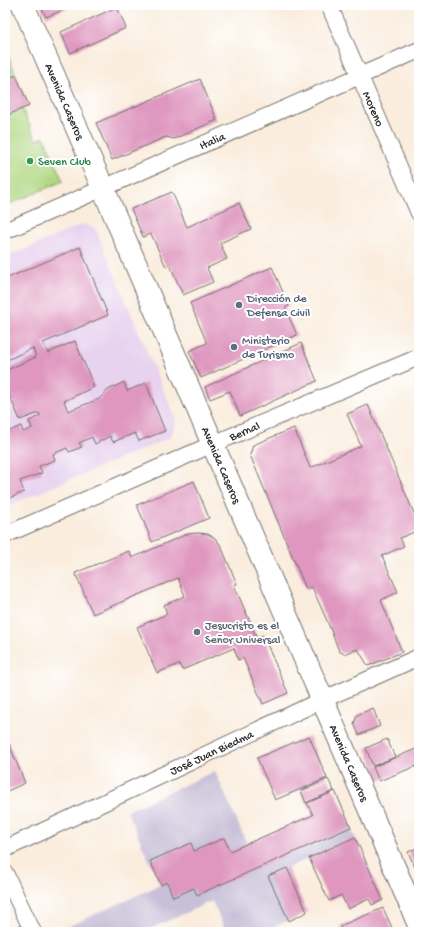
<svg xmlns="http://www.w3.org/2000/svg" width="424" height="937" viewBox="0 0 424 937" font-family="'Gochi Hand',sans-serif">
<defs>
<pattern id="park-dots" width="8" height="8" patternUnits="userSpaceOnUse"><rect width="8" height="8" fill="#b0d782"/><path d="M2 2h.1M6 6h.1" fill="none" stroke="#98b970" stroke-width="1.8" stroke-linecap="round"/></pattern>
</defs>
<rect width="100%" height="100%" fill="#fff"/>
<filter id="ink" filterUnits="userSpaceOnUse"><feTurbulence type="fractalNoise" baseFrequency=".025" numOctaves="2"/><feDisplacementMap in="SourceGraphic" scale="8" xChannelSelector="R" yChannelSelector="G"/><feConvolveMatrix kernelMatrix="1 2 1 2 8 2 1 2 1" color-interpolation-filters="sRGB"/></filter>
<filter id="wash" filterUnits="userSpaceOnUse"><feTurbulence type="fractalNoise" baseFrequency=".012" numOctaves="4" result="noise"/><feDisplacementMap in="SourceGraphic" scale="16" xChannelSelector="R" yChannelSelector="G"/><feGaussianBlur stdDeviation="0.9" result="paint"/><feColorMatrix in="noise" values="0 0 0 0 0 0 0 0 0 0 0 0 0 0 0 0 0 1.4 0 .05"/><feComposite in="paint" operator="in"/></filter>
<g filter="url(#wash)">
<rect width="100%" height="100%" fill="#faedde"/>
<polygon fill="#e7d2ef" points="83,224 95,228 176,420 171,437 5,507 5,258"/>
<polygon fill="#c8bfd8" points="215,771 247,844 340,803 355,837 287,868 307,912 264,932 226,932 212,901 143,932 56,932 160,885 127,811"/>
<polygon fill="#b0d782" stroke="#6e8156" points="22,108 36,140 44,137 63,181 5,206 5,116"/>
<polygon fill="url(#park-dots)" stroke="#6e8156" points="5,49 16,75 5,80"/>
<g id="blocks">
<g fill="#df97bf">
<polygon points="40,5 75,5 46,17"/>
<polygon points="117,7 126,28 70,53 61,32"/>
<polygon points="16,75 29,106 5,116 5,80"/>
<polygon points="200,79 217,120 174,139 166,137 112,160 96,123"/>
<polygon points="172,192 187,227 239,203 251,229 220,243 227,259 207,268 213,282 183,295 170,265 166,267 151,234 143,237 131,209"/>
<polygon points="80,247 108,315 43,343 48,353 75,341 94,387 64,401 68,411 99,399 108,390 124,382 127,391 146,383 165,431 139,441 135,433 113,442 110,436 95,444 92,437 79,443 82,447 69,452 67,448 53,454 55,460 39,466 42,473 20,481 24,492 5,500 5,433 21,426 23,432 32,428 29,421 40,416 39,413 20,420 5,385 5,371 36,357 33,348 5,361 5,279"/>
<polygon points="272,267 289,306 285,308 297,335 201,378 189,351 207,343 190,303"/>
<polygon points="301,343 317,381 240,416 230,391 210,399 205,387"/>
<polygon points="368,405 419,525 419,530 400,538 404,546 382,556 398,592 381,600 402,652 368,666 358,649 344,654 339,651 328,623 312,587 306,589 250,455 253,445 294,428 310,468 361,446 347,414"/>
<polygon points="194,481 209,518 152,542 137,505"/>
<polygon points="198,533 208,534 216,539 221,546 237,584 234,585 257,638 263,635 288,693 263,704 243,658 238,660 234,648 182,670 179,664 157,673 137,627 167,614 164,605 185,596 178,578 93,614 75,573 129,551 132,558 187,534"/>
<polygon points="373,708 380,726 359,735 354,724 357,715"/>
<polygon points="5,734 25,783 5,792"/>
<polygon points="309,736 327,778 275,800 257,758"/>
<polygon points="387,739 395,757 373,766 366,748"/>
<polygon points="418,748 419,765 379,781 373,767"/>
<polygon points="328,779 334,791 306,803 301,791"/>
<polygon points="335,791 351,827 197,895 194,888 173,897 167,882 161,885 150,861 191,843 194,851 224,838 230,851 313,815 307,803"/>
<polygon points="355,837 383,900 372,905 369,899 348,909 341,895 329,901 309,858"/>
<polygon points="419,847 419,876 408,852"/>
<polygon points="287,868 307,912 289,921 268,876"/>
<polygon points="383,908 394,932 343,932 340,926"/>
</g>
</g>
</g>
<g filter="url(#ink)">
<use href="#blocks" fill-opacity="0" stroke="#736f6a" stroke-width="1"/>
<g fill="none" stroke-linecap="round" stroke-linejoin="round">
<g stroke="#736f6a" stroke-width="18">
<g id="street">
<path id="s1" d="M 329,5 L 419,213"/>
<path id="s2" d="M 5,231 L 419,50"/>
<path id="s3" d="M 5,535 L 213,444 L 419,357"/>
<path id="s4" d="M 5,849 L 322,700 L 419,657"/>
<polyline points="5,873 33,932"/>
</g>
</g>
<g stroke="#736f6a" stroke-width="24">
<g id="secondary">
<path id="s5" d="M 23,5 L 103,188 L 419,925"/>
</g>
</g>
<use href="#street" stroke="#fff" stroke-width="16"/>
<use href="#secondary" stroke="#fff" stroke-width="22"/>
</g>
</g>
<circle fill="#2e9e5b" stroke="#fff" stroke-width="1.5" cx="30" cy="161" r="4"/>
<g fill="#5c6f8a" stroke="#fff" stroke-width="1.5">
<circle cx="239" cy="305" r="4"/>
<circle cx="234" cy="347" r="4"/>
</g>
<circle fill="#6b7280" stroke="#fff" stroke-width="1.5" cx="197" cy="632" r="4"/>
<g text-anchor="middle" stroke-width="4" stroke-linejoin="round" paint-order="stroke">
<g font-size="12" fill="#2b2b2b" stroke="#fff">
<text dy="4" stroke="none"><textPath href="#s5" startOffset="105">Avenida Caseros</textPath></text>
<text dy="4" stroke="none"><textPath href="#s1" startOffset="113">Moreno</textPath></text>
<text dy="4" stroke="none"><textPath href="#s2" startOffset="226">Italia</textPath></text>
<text dy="4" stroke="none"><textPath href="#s3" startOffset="261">Bernal</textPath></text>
<text dy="4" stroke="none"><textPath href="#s5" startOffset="501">Avenida Caseros</textPath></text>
<text dy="4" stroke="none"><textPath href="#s4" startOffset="228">José Juan Biedma</textPath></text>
<text dy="4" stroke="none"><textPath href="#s5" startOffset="825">Avenida Caseros</textPath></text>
</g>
<g font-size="12" fill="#27864d" stroke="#fff" text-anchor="start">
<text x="38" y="165">Seven Club</text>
</g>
<g font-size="12" fill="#4e5e75" stroke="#fff" text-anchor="start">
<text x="247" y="302">Dirección de<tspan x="247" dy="14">Defensa Civil</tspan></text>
<text x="242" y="344">Ministerio<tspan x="242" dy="14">de Turismo</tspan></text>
</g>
<g font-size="12" fill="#5b616d" stroke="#fff" text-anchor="start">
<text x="205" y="629">Jesucristo es el<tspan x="205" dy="14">Señor Universal</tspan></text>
</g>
</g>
<rect width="424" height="937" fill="none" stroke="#fff" stroke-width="20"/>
</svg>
